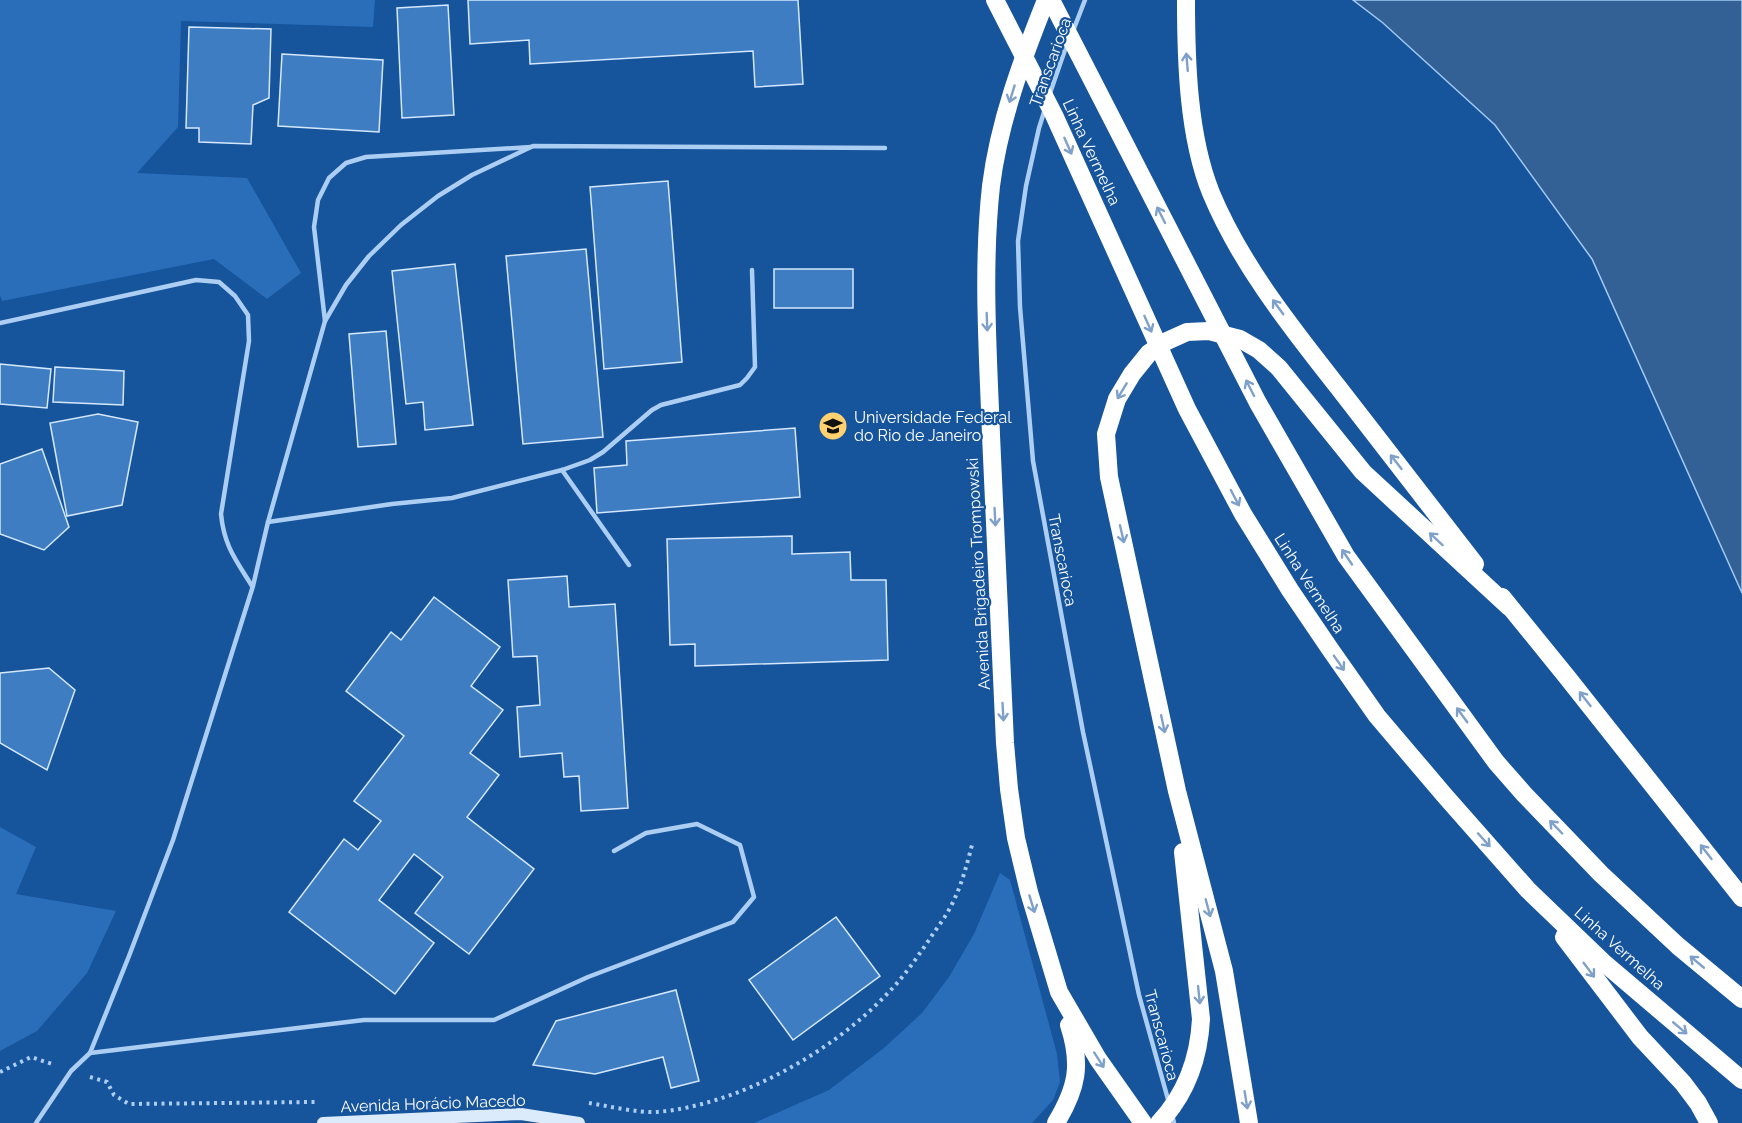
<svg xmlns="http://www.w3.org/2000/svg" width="1742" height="1123" viewBox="0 0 1742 1123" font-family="Raleway,sans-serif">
<rect width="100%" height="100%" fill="#16549c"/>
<g fill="#2a6eba">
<polygon points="0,0 375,0 373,27 181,21 178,127 137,173 247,178 301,273 267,299 214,259 2,301 0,295"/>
<polygon points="0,827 36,847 16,894 116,911 87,973 37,1031 0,1051"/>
<polygon points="1000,873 1010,880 1057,1054 1060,1082 1053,1100 1032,1123 754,1123 829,1090 884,1048 922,1013 949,977 974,934"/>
</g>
<polygon fill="#346195" stroke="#a0c9f5" stroke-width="1.5" points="1353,0 1742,0 1742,593 1592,259 1495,125 1383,23"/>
<g fill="#3f7dc3" stroke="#d5e8fd" stroke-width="1.5">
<polygon points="468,0 798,0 803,84 755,87 753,51 530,64 529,40 470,44"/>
<polygon points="448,5 454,115 402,118 397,8"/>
<polygon points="189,27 271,29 269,98 253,105 251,144 199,142 199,128 186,128"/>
<polygon points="282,54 383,60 379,132 278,126"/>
<polygon points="668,181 682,362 604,369 590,187"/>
<polygon points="586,249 603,437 523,444 506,256"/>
<polygon points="455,264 473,425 425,430 423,402 406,404 392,271"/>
<rect x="774" y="269" width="79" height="39"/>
<polygon points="386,331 396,444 358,447 349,334"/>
<polygon points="0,364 51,369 47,408 0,404"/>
<polygon points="55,367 124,371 123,405 53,402"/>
<polygon points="98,414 138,422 122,505 67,516 50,423"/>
<polygon points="795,428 800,497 597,513 594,468 627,465 626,441"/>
<polygon points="42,449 69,527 44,550 0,534 0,464"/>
<polygon points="792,536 792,554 850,552 851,580 886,580 888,660 695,666 695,644 670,645 667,539"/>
<polygon points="567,576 569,607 615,604 628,808 581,811 579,776 564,777 562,753 520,757 517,707 540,705 537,656 513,657 508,580"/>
<polygon points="434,597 500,647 471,686 503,710 470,753 499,775 467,817 534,869 469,954 415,913 443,877 414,854 379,900 434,943 395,994 289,912 344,839 358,850 381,821 354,801 404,736 346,691 391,632 401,640"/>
<polygon points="49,668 75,690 47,770 0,743 0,673"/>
<polygon points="836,917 880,976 793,1040 749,980"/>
<polygon points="676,990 699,1081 671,1088 663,1057 595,1074 533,1065 556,1021"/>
</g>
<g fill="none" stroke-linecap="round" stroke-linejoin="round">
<g stroke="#adcef3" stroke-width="4" stroke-dasharray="3 4.5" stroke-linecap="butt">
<polyline points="0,1072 31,1057 55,1065"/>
<polyline points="90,1077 107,1082 114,1095 129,1104 315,1102"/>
<path d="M 589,1103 C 608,1106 638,1113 657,1112 C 738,1105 831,1053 887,994 C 903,978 916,959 929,940 C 936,929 945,918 951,906 C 962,885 967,864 973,841"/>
</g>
<g stroke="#adcef3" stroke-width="4.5">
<polyline points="1073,31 1085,0"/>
<polyline points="1049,96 1067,44"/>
<polyline points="1045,109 1039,128 1026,186 1018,241 1020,307 1033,461 1083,732 1139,995 1169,1103"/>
<polyline points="325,321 314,227 318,200 329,178 346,163 366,157 531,147"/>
<path d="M 0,323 L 196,280 L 219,282 L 235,296 L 248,315 L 249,341 L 221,514 C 224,546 236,560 252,586"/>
<polyline points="562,470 629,565"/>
<polyline points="268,522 392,504 452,498 562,470 590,460 603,452 652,410 661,405 740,385 747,378 755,367 752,270"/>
<polyline points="90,1053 364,1020 494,1020 588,977 733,922 754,897 740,845 697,824 646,833 614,851"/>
<polyline points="1172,1114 1174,1123"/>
<polyline points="36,1123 71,1071 90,1053 129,956 173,840 253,586 268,522 325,321 346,285 369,256 401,225 438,196 472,175 533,146 885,148"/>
</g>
<polyline stroke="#dcebfc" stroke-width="12" points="323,1123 521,1114 579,1123"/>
<g stroke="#fff" stroke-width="18">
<polyline points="995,0 1054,115 1187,409 1243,514 1290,590 1330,649 1377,716 1445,796 1528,890 1603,962 1742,1080"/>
<path d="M 1046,0 C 1022,60 999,122 991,186 C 982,269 988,353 991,435 C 996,538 1000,641 1005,743 L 1009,789 L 1016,838 L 1029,892 L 1059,992 L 1098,1059 L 1143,1123"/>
<polyline points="1051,0 1258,403 1346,556 1496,762 1524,794 1601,874 1678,946 1742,999"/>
<path d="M 1186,0 C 1186,61 1188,136 1211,193 C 1241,265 1291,327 1338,387 C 1384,446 1430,505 1475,564"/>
<polyline points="1502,597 1567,677 1742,898"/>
<polyline points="1564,937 1640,1037 1683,1083 1698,1103 1709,1123"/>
<path d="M 1056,1123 C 1077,1088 1082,1065 1069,1025"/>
<path d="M 1159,1123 C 1186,1094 1199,1058 1201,1019 L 1183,852"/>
<polyline points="1249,1123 1224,971 1177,791 1109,477 1106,434 1117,399 1132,374 1149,353 1167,341 1187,332 1209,331 1240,339 1259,350 1279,368 1363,472 1509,607"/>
</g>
</g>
<defs><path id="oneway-shaft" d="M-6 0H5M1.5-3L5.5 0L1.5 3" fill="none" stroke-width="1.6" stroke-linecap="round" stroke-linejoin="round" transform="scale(1.5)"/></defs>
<g stroke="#7fa1c9">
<use href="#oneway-shaft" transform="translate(1187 62) rotate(-95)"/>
<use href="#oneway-shaft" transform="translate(1012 94) rotate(107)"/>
<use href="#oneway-shaft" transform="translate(1068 146) rotate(66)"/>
<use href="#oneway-shaft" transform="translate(1161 215) rotate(-117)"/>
<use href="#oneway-shaft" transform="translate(1278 307) rotate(-126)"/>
<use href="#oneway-shaft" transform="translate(987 322) rotate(88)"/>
<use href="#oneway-shaft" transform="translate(1148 324) rotate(66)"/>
<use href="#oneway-shaft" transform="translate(1250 388) rotate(-117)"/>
<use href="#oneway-shaft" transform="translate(1122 391) rotate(121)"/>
<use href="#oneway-shaft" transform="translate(1396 462) rotate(-128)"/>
<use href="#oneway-shaft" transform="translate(1235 498) rotate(62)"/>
<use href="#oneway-shaft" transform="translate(995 517) rotate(87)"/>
<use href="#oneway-shaft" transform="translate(1122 534) rotate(77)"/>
<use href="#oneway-shaft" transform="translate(1436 539) rotate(-137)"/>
<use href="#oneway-shaft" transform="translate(1347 557) rotate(-124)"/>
<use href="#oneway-shaft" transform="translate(1339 663) rotate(55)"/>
<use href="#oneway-shaft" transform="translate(1585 699) rotate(-128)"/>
<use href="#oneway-shaft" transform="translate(1003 712) rotate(87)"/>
<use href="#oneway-shaft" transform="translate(1462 715) rotate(-126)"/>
<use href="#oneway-shaft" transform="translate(1163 724) rotate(78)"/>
<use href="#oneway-shaft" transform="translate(1556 827) rotate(-134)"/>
<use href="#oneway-shaft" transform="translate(1484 840) rotate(48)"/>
<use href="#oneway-shaft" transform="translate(1706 852) rotate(-128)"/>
<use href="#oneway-shaft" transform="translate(1032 904) rotate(73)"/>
<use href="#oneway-shaft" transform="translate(1208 908) rotate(75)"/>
<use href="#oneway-shaft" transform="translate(1697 962) rotate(-140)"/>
<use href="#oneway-shaft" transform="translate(1589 970) rotate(53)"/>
<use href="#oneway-shaft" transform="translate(1199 995) rotate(84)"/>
<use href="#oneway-shaft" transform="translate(1680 1028) rotate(40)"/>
<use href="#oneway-shaft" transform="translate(1099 1060) rotate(57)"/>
<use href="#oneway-shaft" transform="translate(1246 1100) rotate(81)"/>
</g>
<defs>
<g id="university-disc" transform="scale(1.5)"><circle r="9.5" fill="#ffd26f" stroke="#16549c"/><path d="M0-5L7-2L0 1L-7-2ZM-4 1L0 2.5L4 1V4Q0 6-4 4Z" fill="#111"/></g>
</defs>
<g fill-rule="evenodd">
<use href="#university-disc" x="833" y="426"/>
</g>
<g text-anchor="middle" stroke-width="4.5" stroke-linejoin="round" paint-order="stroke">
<g font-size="16" fill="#fff" stroke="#16549c">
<text transform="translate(1050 62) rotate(-70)" y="6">Transcarioca</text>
<text transform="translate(1092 152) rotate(65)" y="6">Linha Vermelha</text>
<text transform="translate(1063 560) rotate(79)" y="6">Transcarioca</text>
<text transform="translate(978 574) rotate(-93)" y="6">Avenida Brigadeiro Trompowski</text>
<text transform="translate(1310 583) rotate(57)" y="6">Linha Vermelha</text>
<text transform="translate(1620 948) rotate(42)" y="6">Linha Vermelha</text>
<text transform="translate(1162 1035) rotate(75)" y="6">Transcarioca</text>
<text transform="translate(433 1103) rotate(-2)" y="6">Avenida Horácio Macedo</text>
</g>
<g font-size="16" fill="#fff" stroke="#16549c" text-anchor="start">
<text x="854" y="423">Universidade Federal<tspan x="854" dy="18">do Rio de Janeiro</tspan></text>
</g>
</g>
</svg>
